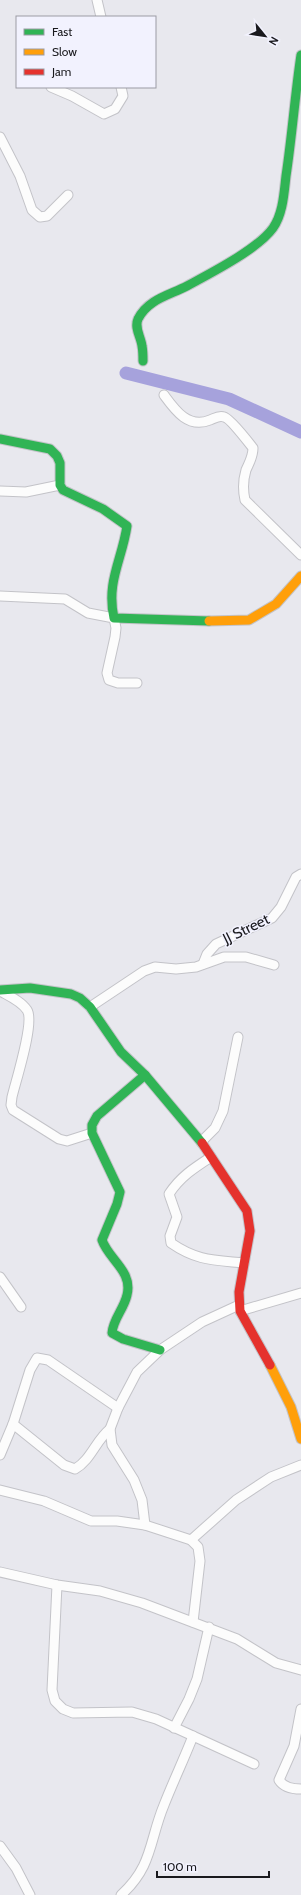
<svg xmlns="http://www.w3.org/2000/svg" width="301" height="1895" viewBox="0 0 301 1895" font-family="Cabin,sans-serif">
<rect width="100%" height="100%" fill="#e8e8ee"/>
<g fill="none" stroke-linecap="round" stroke-linejoin="round">
<polyline stroke="#a6a2dc" stroke-width="13" points="126,373 229,399 301,432"/>
<g stroke="#c3c3c8" stroke-width="11">
<g id="street">
<polyline points="97,0 101,17"/>
<polyline points="51,87 72,96 104,114 115,109 123,96 121,87"/>
<polyline points="0,137 20,176 32,210 40,217 47,216 68,195"/>
<path d="M 164,395 C 175,410 188,429 210,420 C 215,418 219,415 224,417 C 230,418 249,443 253,448 C 253,457 249,463 246,470 C 243,480 243,491 245,500 L 301,555"/>
<polyline points="0,491 26,492 60,485"/>
<polyline points="0,596 65,599 88,613 114,618 116,628 115,637 107,673 109,680 118,683 137,683"/>
<polyline points="203,964 207,954 216,944 272,918 281,907 296,877 301,874"/>
<path d="M 0,991 C 9,996 21,1001 27,1010 C 35,1022 16,1080 12,1097 L 11,1105 L 13,1110 L 59,1139 L 67,1141 L 92,1133"/>
<polyline points="90,1007 144,971 155,967 176,969 196,967 224,957 246,957 274,965"/>
<polyline points="201,1142 215,1128 223,1111 238,1037"/>
<path d="M 211,1157 C 194,1168 180,1177 169,1194 L 177,1217 L 170,1236 L 171,1243 C 197,1261 214,1260 244,1263"/>
<polyline points="0,1277 21,1307"/>
<polyline points="240,1311 301,1293"/>
<path d="M 13,1424 L 64,1465 L 75,1469 C 91,1460 96,1440 110,1429"/>
<polyline points="0,1455 13,1424 30,1370 37,1358 48,1360 118,1408"/>
<polyline points="0,1490 44,1501 91,1521 117,1521 145,1525 191,1540 198,1547 200,1561 193,1622"/>
<polyline points="145,1525 142,1500 134,1480 112,1445 110,1429 118,1408 137,1372 160,1350 202,1322 239,1305"/>
<polyline points="191,1540 236,1500 271,1477 301,1465"/>
<polyline points="0,1572 57,1585 100,1591 142,1603 237,1639 276,1663 301,1670"/>
<polyline points="57,1585 52,1690 55,1701 63,1709 73,1713 132,1712 156,1719 254,1764"/>
<path d="M 301,1709 L 294,1746 L 279,1780 C 284,1788 293,1789 301,1789"/>
<polyline points="174,1728 189,1699 197,1679 209,1627"/>
<polyline points="0,1846 16,1868 30,1895"/>
<path d="M 121,1895 C 153,1866 149,1841 164,1805 C 173,1782 184,1759 193,1736"/>
</g>
</g>
<g stroke="#c3c3c8" stroke-width="11">
<g id="fast">
<path d="M 143,361 C 143,356 143,351 142,346 C 141,337 134,328 138,319 C 148,299 170,295 187,286 C 211,273 258,249 273,228 C 283,214 284,193 286,176 C 292,136 295,95 301,55"/>
<path d="M 0,439 L 50,449 L 57,456 L 60,463 L 60,485 L 63,490 L 103,509 L 127,526 C 122,560 106,582 114,618 L 209,621"/>
<polyline points="0,990 30,988 71,994 80,998 90,1007 121,1052 145,1075 202,1143"/>
<path d="M 145,1075 L 97,1116 L 92,1125 L 92,1133 L 120,1192 L 117,1204 L 102,1240 C 109,1260 133,1271 127,1295 C 124,1309 113,1319 112,1333 L 123,1339 L 160,1350"/>
</g>
</g>
<g stroke="#c3c3c8" stroke-width="11">
<g id="slow">
<polyline points="209,621 249,620 276,604 301,576"/>
<polyline points="270,1365 291,1407 301,1439"/>
</g>
</g>
<g stroke="#c3c3c8" stroke-width="11">
<polyline id="jam" points="202,1143 247,1211 250,1231 239,1292 240,1311 270,1365"/>
</g>
<use href="#street" stroke="#fcfcfc" stroke-width="9"/>
<use href="#fast" stroke="#30b455" stroke-width="9"/>
<use href="#slow" stroke="#ff9f0a" stroke-width="9"/>
<use href="#jam" stroke="#e5322d" stroke-width="9"/>
</g>
<g text-anchor="middle" stroke-width="3" stroke-linejoin="round" paint-order="stroke">
<g font-size="15" fill="#19191d" stroke="#f2f2fe">
<text transform="translate(246 929) rotate(-26)" y="5">JJ Street</text>
</g>
</g>
<rect x="16" y="16" width="140" height="72" fill="#f2f2fe" stroke="#9b9ba4"/>
<rect x="24" y="29" width="20" height="6" fill="#30b455" stroke="#9b9ba4"/>
<text x="52" y="36" font-size="12" fill="#19191d">Fast</text>
<rect x="24" y="49" width="20" height="6" fill="#ff9f0a" stroke="#9b9ba4"/>
<text x="52" y="56" font-size="12" fill="#19191d">Slow</text>
<rect x="24" y="69" width="20" height="6" fill="#e5322d" stroke="#9b9ba4"/>
<text x="52" y="76" font-size="12" fill="#19191d">Jam</text>
<g transform="translate(265 36) rotate(120)" stroke="#f2f2fe" stroke-width="3" paint-order="stroke">
<path d="M0-3L7 15L0 10L-7 15Z" fill="#19191d"/>
<text y="-6" font-size="11" font-weight="bold" text-anchor="middle" fill="#19191d">N</text>
</g>
<path d="M157 1871v6h112v-6" fill="none" stroke="#19191d" stroke-width="2"/>
<text x="163" y="1871" font-size="12" fill="#19191d" stroke="#f2f2fe" stroke-width="3" paint-order="stroke">100 m</text>
</svg>
